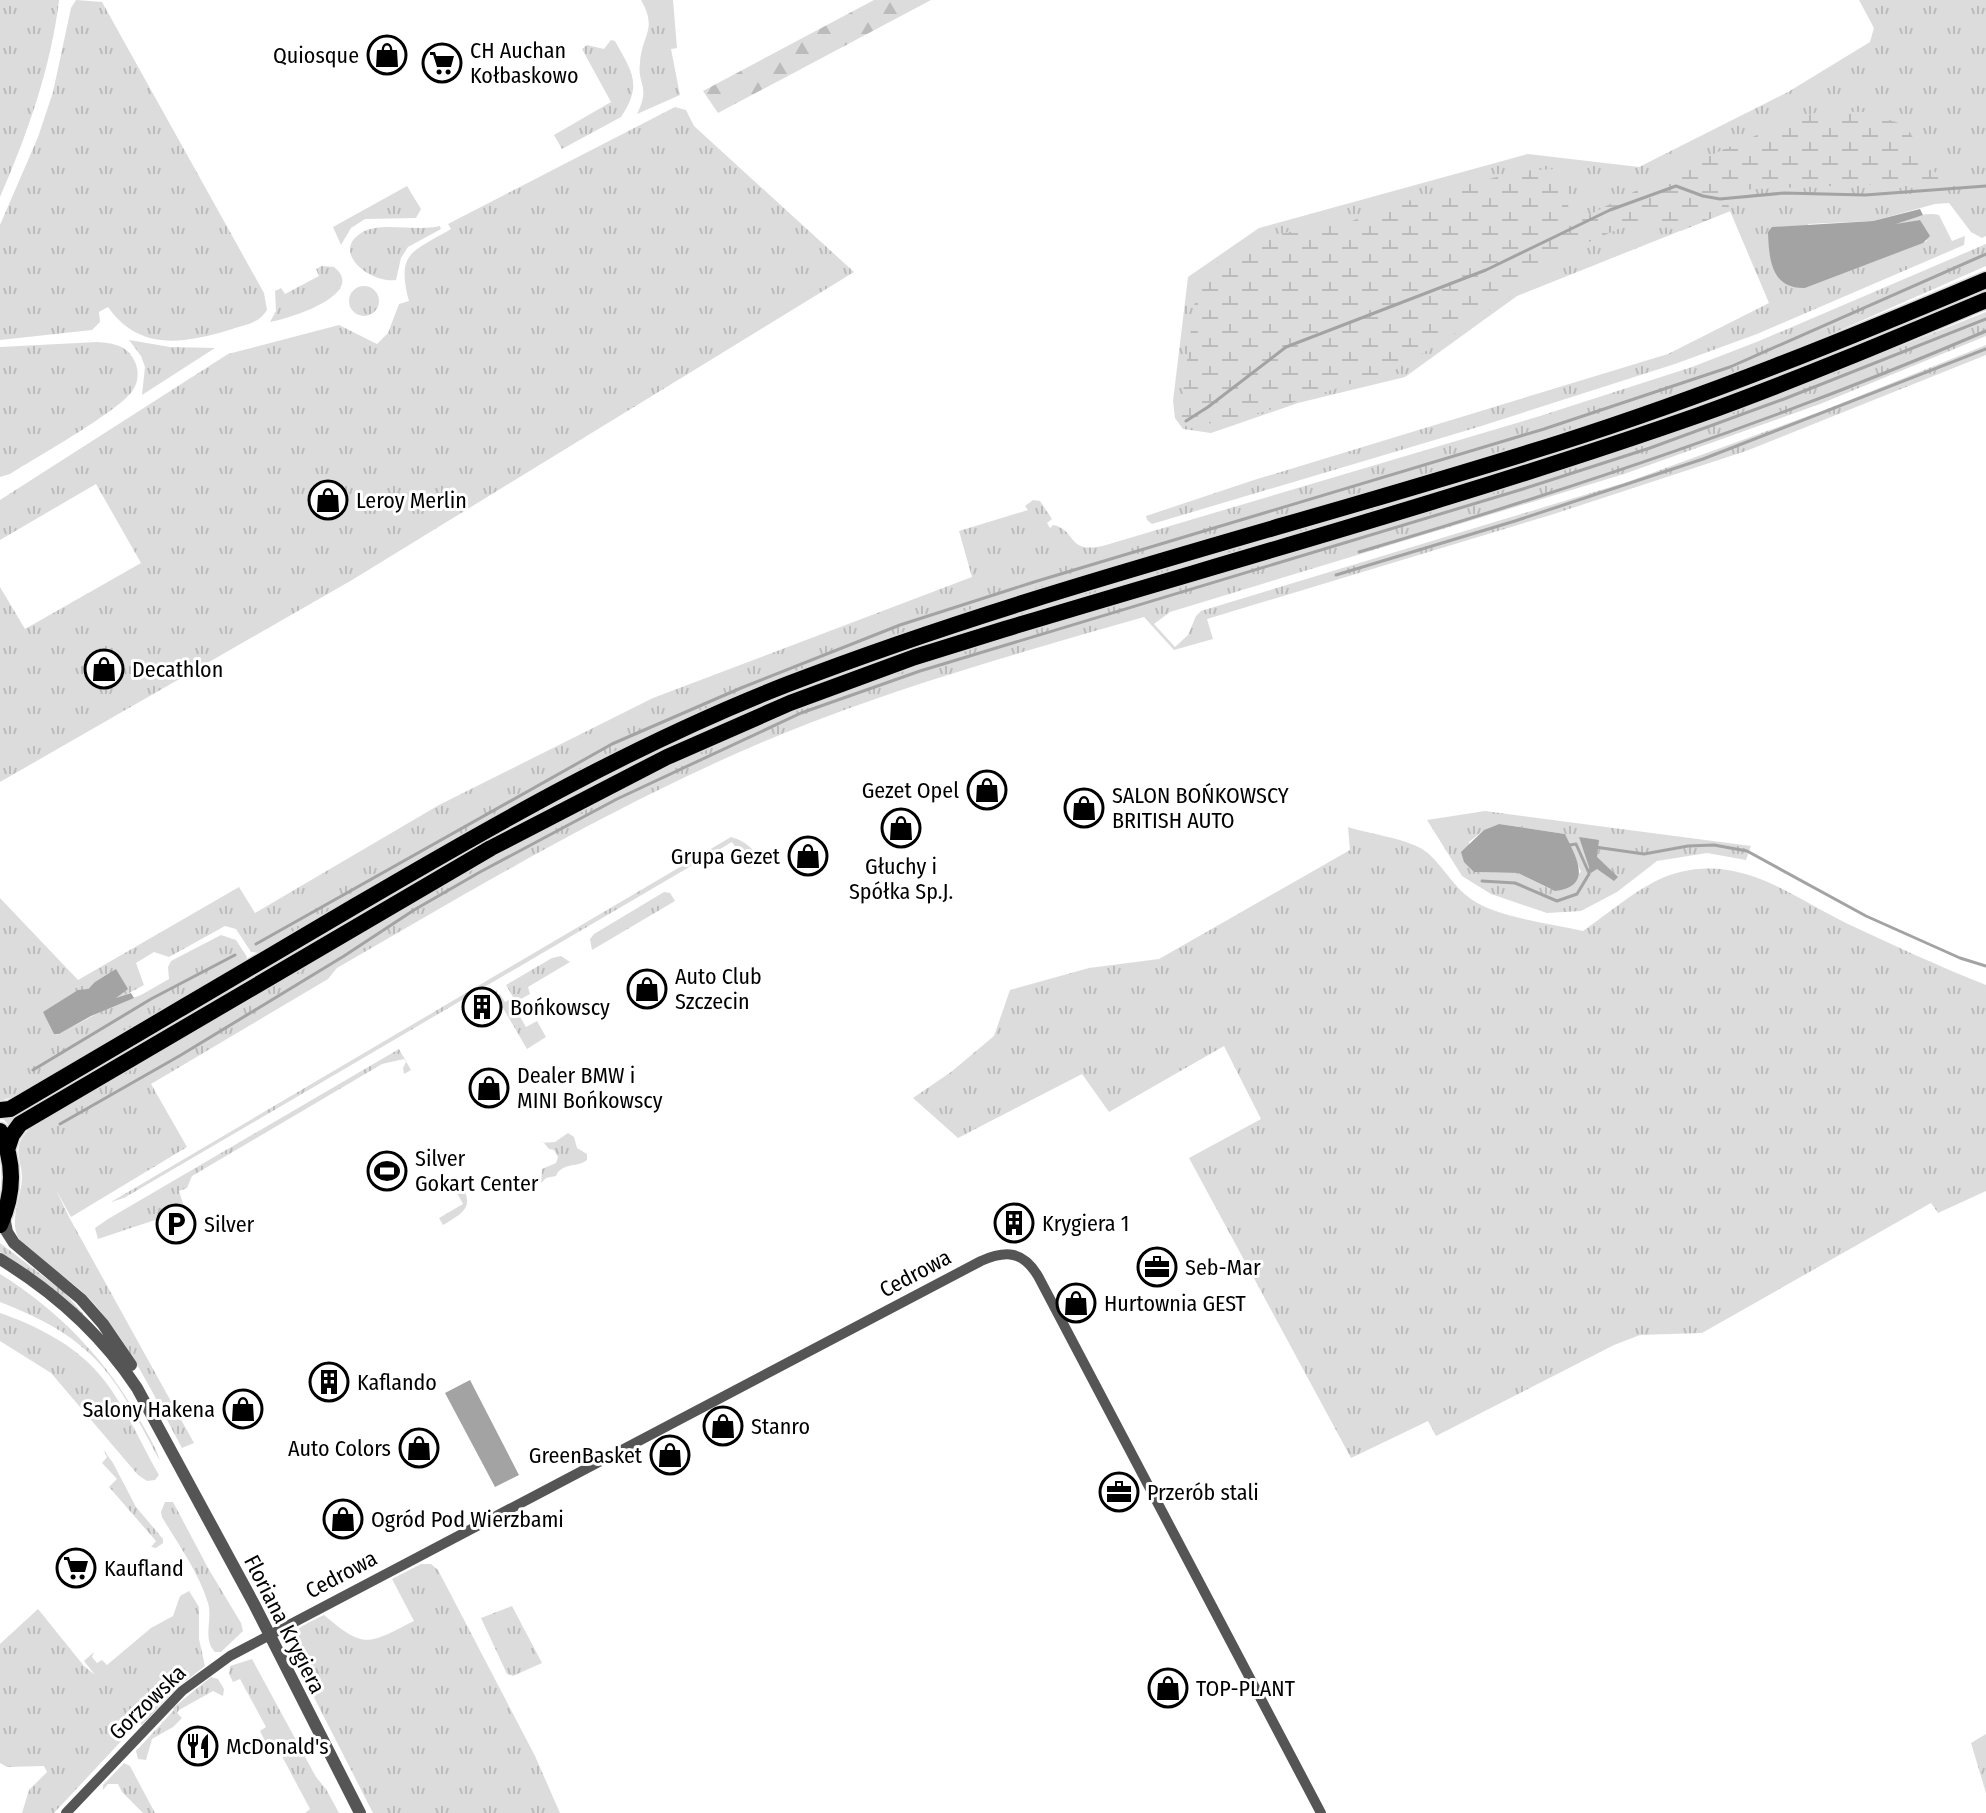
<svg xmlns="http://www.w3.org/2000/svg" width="1986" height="1813" viewBox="0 0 1986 1813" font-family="'Fira Sans Condensed',sans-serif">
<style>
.grass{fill:url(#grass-tufts);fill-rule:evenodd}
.forest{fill:url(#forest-firs)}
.wetland{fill:url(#wetland-marsh)}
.water{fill:#a3a3a3}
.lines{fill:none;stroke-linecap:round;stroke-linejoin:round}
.stream{stroke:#a3a3a3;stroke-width:3}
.primary-casing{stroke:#dbdbdb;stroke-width:19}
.minor{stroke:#555;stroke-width:10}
.tertiary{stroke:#555;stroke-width:12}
.primary{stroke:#000;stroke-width:16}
.labels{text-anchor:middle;stroke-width:6;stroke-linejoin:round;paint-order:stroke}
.poi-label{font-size:22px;fill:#000;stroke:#fff;text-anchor:start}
.street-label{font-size:22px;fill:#000;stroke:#fff}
</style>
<defs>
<pattern id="grass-tufts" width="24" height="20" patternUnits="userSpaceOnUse" patternTransform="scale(2)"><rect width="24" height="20" fill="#dcdcdc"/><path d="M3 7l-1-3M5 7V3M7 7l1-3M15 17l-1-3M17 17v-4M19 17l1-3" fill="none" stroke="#bbb"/></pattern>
<pattern id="forest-firs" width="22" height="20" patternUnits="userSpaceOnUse" patternTransform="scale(2)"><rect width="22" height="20" fill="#dcdcdc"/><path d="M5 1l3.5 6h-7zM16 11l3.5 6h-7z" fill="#bbb"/></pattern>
<pattern id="wetland-marsh" width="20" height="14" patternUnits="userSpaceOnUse" patternTransform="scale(2)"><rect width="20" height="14" fill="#dcdcdc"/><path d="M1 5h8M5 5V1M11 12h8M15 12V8" fill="none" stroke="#bbb"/></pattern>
</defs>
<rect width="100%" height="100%" fill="#fff"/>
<path class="grass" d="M0 0H59C51 68 27 135 0 197Z
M76 0 102 2 264 293 267 310C259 324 243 325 229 330 183 344 139 351 108 307L99 312 100 322 92 330 0 340V225L38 137 53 92 71 8Z
M641 0H673L677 48 671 49 680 95 637 114C651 86 637 85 640 63 642 34 658 30 641 0Z
M1859 0H1986V236L1982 238 1971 232 1949 203 1935 204 1873 221 1808 224 1805 288 1927 241 1920 220 1892 226C1906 220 1924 211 1939 215L1952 241 1965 236 1964 245 1757 334 1675 364 1475 428 1152 524 1147 520 1146 516 1254 480 1668 354 1769 303 1730 211 1517 296 1405 377 1298 403 1211 433 1183 429 1175 418 1173 401 1188 277 1259 228 1528 154 1639 167 1788 92 1870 42 1874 28Z
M611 40 615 41C632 72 643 84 621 117L562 149 554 135 611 102 582 49 587 45 604 49Z
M675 107 686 110 694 126 854 272 352 580 0 782V587L25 629 141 563 96 484 0 540V500L228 354 339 325 377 344 388 333 399 304 409 301C396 252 412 252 451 229L448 224Z
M407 186 421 209 416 218 365 219 351 228 341 245 333 227Z
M440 226 441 229 408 247 401 258 396 280C372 284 330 253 361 233 380 221 416 232 440 226Z
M1986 244V266L1781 356 1658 402 1434 473 951 618 777 680 577 772 526 799 260 953 251 952 236 929 225 926 169 957 154 952 136 963 144 985 120 998H114L93 985 84 991 57 1035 113 1005 141 995 169 979 168 967 171 961 221 935 236 940 247 957 244 963 18 1095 0 1101V898L78 980 239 887 255 913 439 805 653 698 972 577 959 531 1028 510 1025 506 1033 500 1040 501 1052 519 1047 523 1050 528 1053 525C1077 529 1066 556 1106 545L1540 416 1692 367 1759 341Z
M322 266 334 267C368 294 289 319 270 322L276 311 275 291 281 288 285 294 319 276 316 269Z
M349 301a15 15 0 1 1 30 0a15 15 0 1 1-30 0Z
M1986 287V293L1902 329 1666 420 735 719 10 1127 1 1116 584 784 732 714 862 663 1036 607 1490 471Z
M1986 312V336L1820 404 1624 474 1170 612 1154 624 1175 647 1188 635 1196 616 1201 611 1627 482 1822 411 1986 345V355L1746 451 1554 514 1207 619 1213 639 1174 650 1144 617C1022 652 900 686 782 734 626 798 482 884 337 968L328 979 151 1084 187 1147 71 1217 56 1190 69 1217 194 1443 182 1448C154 1396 129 1341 88 1297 72 1280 27 1254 18 1237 9 1219 22 1196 22 1177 22 1167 17 1156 19 1146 21 1137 26 1132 33 1126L496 854 647 774 751 727 830 695 960 650 1583 463 1784 392Z
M129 340 170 347 215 348 142 395 145 367 141 356Z
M97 342C112 343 127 345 134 360 139 369 139 381 133 390 121 410 35 458 10 474L0 477V347Z
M1485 811 1751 846 1746 860 1707 853 1657 861 1617 892 1581 911 1547 913 1491 894 1462 876 1427 820ZM1499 824 1565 834 1581 872 1550 889 1518 873 1474 872 1469 842 1484 830Z
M1348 827C1371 835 1411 838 1429 854 1444 868 1454 887 1471 899 1495 917 1553 924 1583 931 1609 913 1641 885 1670 875 1739 852 1789 895 1846 923 1893 945 1938 966 1986 985V1191L1938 1213 1931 1203 1702 1333 1640 1335 1614 1345 1436 1436 1428 1421 1351 1458 1189 1158 1261 1119 1224 1046 1109 1112 1082 1074 958 1138 913 1098 951 1072 994 1036 1010 990 1089 968 1159 959 1350 850Z
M731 837C744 840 756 850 760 862L749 868 732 842 124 1198 111 1202Z
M664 892 670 893 675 901 592 950 590 939 594 934Z
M561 956 570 962 528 987 530 994 510 1005 515 1015 518 1013 516 1009 518 1007 521 1013 519 1015 526 1027 537 1021 546 1037 527 1049 503 1008 495 1012 491 1005 498 1001 494 993 497 990V995L500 994 505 1002 513 997 506 985 552 958Z
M399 1049 411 1070 404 1074 403 1068 406 1062 404 1059 382 1064 192 1176 187 1188 179 1191 185 1210 98 1239 95 1228 108 1219Z
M568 1133 574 1137 577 1148 587 1154V1160C577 1168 562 1162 556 1176L546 1178 541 1183 542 1169 556 1163 558 1157 554 1150 549 1149 544 1143H539L555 1142Z
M458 1178C474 1205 469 1210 443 1225L439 1218 463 1204 451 1182Z
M0 1243 64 1292 95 1327 0 1252Z
M0 1274C60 1311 107 1361 141 1422 148 1435 156 1447 160 1461 114 1374 96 1339 0 1302Z
M0 1313C35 1325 75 1345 99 1374 124 1403 140 1442 159 1475L155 1480 147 1481 138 1475 51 1373 0 1341Z
M103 1449 113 1463 136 1507 163 1539V1543L156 1548 151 1547 156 1541 109 1487 117 1479 102 1463 107 1457Z
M165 1502H173L208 1568 241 1623 243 1631 221 1652H215C202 1639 213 1619 208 1603 199 1573 178 1544 162 1517L161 1512Z
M421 1564H431L438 1570 535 1756 560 1813H373L297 1664C284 1631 296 1629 324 1615 365 1650 368 1644 414 1621L392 1579Z
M189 1591 199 1607V1639L205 1666 178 1687 142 1725 139 1722 54 1813H22L29 1790 47 1772 44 1766 7 1767 0 1763V1644L38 1609 84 1666 95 1675 84 1661 94 1652 92 1657 97 1663 102 1660 107 1665 151 1628 173 1616 180 1596Z
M512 1606 542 1663 513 1676 507 1674 481 1618Z
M252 1659 316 1777 326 1789 339 1813H305L310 1809 276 1745 269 1749 260 1731 266 1727 240 1679 233 1682 229 1674 230 1666Z
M211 1677 218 1679 224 1689 223 1696 213 1691 179 1710 177 1713 182 1718 173 1727 152 1739 146 1760 138 1759 136 1751 174 1710 173 1708Z
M1986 1734V1793L1971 1743Z
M124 1763 130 1766 155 1813H143L122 1792 118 1784H108L103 1790V1785Z"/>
<path class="forest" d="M874 0H931L718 113 703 91Z"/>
<path class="wetland" d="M1820 111 1864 112 1905 125 1940 180C1869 186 1797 186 1725 191L1730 211 1681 231 1636 221 1578 247 1478 319 1397 369 1263 412 1193 427 1180 416 1194 305 1215 264 1257 237 1346 223 1411 200 1519 171 1555 169 1566 184 1569 213 1583 218C1660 177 1738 140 1820 111Z"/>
<path class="water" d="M1920 209 1923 215 1896 224 1920 220 1930 236 1923 243 1805 288C1771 289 1769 259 1768 232L1772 227 1873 221Z
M1499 824 1565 834C1576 857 1594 886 1555 891L1518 873 1474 872 1464 862 1461 852 1484 830Z
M1579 837 1599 840 1597 857 1618 877 1614 881 1597 869 1591 873Z
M116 969 128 989 116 998 131 993 134 998 91 1016 59 1034H54L43 1012 78 990 88 989 95 982Z
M470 1380 519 1475 495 1487 445 1393Z"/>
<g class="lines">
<path class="stream" d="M1186 421 1208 407 1286 347 1486 270 1610 210 1676 186 1703 196 1720 199 1784 193 1865 195 1986 186
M1359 552C1572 489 1781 419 1986 331
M1336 575 1515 521 1703 459 1986 349
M1570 845 1576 844 1589 873 1591 868
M1595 847 1644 854 1688 846 1714 845 1747 851 1866 916 1960 958 1986 966
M1482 881 1515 883 1557 901 1577 894 1589 874
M256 944 612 744 741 688 900 625 1034 582 1544 429 1730 367 1986 254
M33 1070 151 999 235 955
M60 1124 181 1055 344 956 414 910 480 872 617 799 801 713 920 671 1523 489 1650 448 1784 399 1986 319"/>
<defs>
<path id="primary" d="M0 1110 10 1109C125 1041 240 974 355 906 495 824 636 743 788 684 1040 587 1304 524 1562 442 1706 396 1847 339 1986 280
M0 1131C15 1162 14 1194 0 1225
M7 1150 12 1135 20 1124 491 848 667 757 790 703 915 657 1005 629C1237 559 1471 495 1699 415 1796 380 1891 340 1986 300"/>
</defs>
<use href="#primary" class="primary-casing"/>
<path class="minor" d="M66 1813 182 1691 230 1656 981 1261C1006 1250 1023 1251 1038 1276L1321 1813"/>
<path class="tertiary" d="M4 1217 7 1232 14 1243 81 1299 103 1324 131 1365
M0 1259C54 1292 102 1335 137 1388L254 1604 360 1813"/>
<use href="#primary" class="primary"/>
</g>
<defs>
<symbol id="shop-ring" viewBox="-11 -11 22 22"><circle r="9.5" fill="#fff" stroke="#000" stroke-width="1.5"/><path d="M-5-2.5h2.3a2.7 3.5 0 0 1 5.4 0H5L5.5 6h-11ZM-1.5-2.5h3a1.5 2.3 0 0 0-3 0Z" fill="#000"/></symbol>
<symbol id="supermarket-ring" viewBox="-11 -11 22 22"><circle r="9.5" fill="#fff" stroke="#000" stroke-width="1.5"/><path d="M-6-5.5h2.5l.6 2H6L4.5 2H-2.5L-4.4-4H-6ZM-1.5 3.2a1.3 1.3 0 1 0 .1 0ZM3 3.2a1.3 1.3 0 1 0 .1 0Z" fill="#000"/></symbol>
<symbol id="building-ring" viewBox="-11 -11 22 22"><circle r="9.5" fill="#fff" stroke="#000" stroke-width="1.5"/><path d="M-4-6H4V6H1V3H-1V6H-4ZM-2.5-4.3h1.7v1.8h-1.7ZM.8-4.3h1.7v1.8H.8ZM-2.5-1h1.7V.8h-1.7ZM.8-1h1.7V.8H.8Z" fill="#000"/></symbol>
<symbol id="stadium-ring" viewBox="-11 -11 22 22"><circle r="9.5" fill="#fff" stroke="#000" stroke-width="1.5"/><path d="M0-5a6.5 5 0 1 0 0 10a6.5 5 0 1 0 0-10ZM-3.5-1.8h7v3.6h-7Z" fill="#000"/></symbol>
<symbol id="parking-ring" viewBox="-11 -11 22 22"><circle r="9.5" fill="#fff" stroke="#000" stroke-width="1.5"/><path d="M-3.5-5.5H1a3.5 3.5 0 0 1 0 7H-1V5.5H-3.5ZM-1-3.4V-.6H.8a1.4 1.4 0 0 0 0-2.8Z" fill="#000"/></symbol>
<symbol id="office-ring" viewBox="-11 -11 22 22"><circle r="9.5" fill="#fff" stroke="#000" stroke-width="1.5"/><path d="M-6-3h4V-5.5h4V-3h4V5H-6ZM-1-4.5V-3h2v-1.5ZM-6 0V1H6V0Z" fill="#000"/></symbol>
<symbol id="restaurant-ring" viewBox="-11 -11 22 22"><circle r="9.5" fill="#fff" stroke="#000" stroke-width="1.5"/><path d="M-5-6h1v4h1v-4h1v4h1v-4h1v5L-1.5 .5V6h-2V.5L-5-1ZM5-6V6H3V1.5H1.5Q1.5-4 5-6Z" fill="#000"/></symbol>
</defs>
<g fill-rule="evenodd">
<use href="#shop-ring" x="365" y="33" width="44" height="44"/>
<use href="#supermarket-ring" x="420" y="41" width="44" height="44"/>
<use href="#shop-ring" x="306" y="478" width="44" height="44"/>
<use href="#shop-ring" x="82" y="647" width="44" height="44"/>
<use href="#shop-ring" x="965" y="768" width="44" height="44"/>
<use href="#shop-ring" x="1062" y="786" width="44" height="44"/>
<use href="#shop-ring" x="879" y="806" width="44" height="44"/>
<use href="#shop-ring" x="786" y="834" width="44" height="44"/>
<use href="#shop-ring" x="625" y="967" width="44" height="44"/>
<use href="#building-ring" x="460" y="985" width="44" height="44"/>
<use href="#shop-ring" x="467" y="1066" width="44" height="44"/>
<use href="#stadium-ring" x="365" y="1149" width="44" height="44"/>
<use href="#building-ring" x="992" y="1201" width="44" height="44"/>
<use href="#parking-ring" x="154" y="1202" width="44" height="44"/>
<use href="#office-ring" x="1135" y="1245" width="44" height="44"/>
<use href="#shop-ring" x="1054" y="1281" width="44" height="44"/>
<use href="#building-ring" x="307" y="1360" width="44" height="44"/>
<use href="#shop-ring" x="221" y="1387" width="44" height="44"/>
<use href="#shop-ring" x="701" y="1404" width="44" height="44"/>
<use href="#shop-ring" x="397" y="1426" width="44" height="44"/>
<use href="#shop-ring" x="648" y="1433" width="44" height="44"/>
<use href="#office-ring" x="1097" y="1470" width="44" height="44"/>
<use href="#shop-ring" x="321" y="1497" width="44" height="44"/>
<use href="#supermarket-ring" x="54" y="1546" width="44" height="44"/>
<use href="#shop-ring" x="1146" y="1666" width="44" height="44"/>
<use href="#restaurant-ring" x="176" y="1724" width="44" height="44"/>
</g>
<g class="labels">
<g class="poi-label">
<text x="470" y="58">CH Auchan<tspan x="470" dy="25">Kołbaskowo</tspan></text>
<text x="359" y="63" text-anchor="end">Quiosque</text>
<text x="356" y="508">Leroy Merlin</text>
<text x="132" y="677">Decathlon</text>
<text x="959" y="798" text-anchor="end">Gezet Opel</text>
<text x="1112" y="803">SALON BOŃKOWSCY<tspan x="1112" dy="25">BRITISH AUTO</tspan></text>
<text x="780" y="864" text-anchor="end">Grupa Gezet</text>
<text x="901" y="874" text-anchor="middle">Głuchy i<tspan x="901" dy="25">Spółka Sp.J.</tspan></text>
<text x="675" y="984">Auto Club<tspan x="675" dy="25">Szczecin</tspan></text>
<text x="510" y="1015">Bońkowscy</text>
<text x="517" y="1083">Dealer BMW i<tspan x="517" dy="25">MINI Bońkowscy</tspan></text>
<text x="415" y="1166">Silver<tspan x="415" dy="25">Gokart Center</tspan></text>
<text x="1042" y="1231">Krygiera 1</text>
<text x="204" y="1232">Silver</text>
<text x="1185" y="1275">Seb-Mar</text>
<text x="1104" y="1311">Hurtownia GEST</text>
<text x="357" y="1390">Kaflando</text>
<text x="215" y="1417" text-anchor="end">Salony Hakena</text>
<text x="751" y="1434">Stanro</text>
<text x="391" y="1456" text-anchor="end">Auto Colors</text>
<text x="642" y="1463" text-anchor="end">GreenBasket</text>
<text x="1147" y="1500">Przerób stali</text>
<text x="371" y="1527">Ogród Pod Wierzbami</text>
<text x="104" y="1576">Kaufland</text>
<text x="1196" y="1696">TOP-PLANT</text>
<text x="226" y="1754">McDonald's</text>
</g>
<g class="street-label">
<text transform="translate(915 1273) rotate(-28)" y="8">Cedrowa</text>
<text transform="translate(341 1574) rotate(-28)" y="8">Cedrowa</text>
<text transform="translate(285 1624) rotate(63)" y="8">Floriana Krygiera</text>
<text transform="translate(147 1702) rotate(-44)" y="8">Gorzowska</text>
</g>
</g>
</svg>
